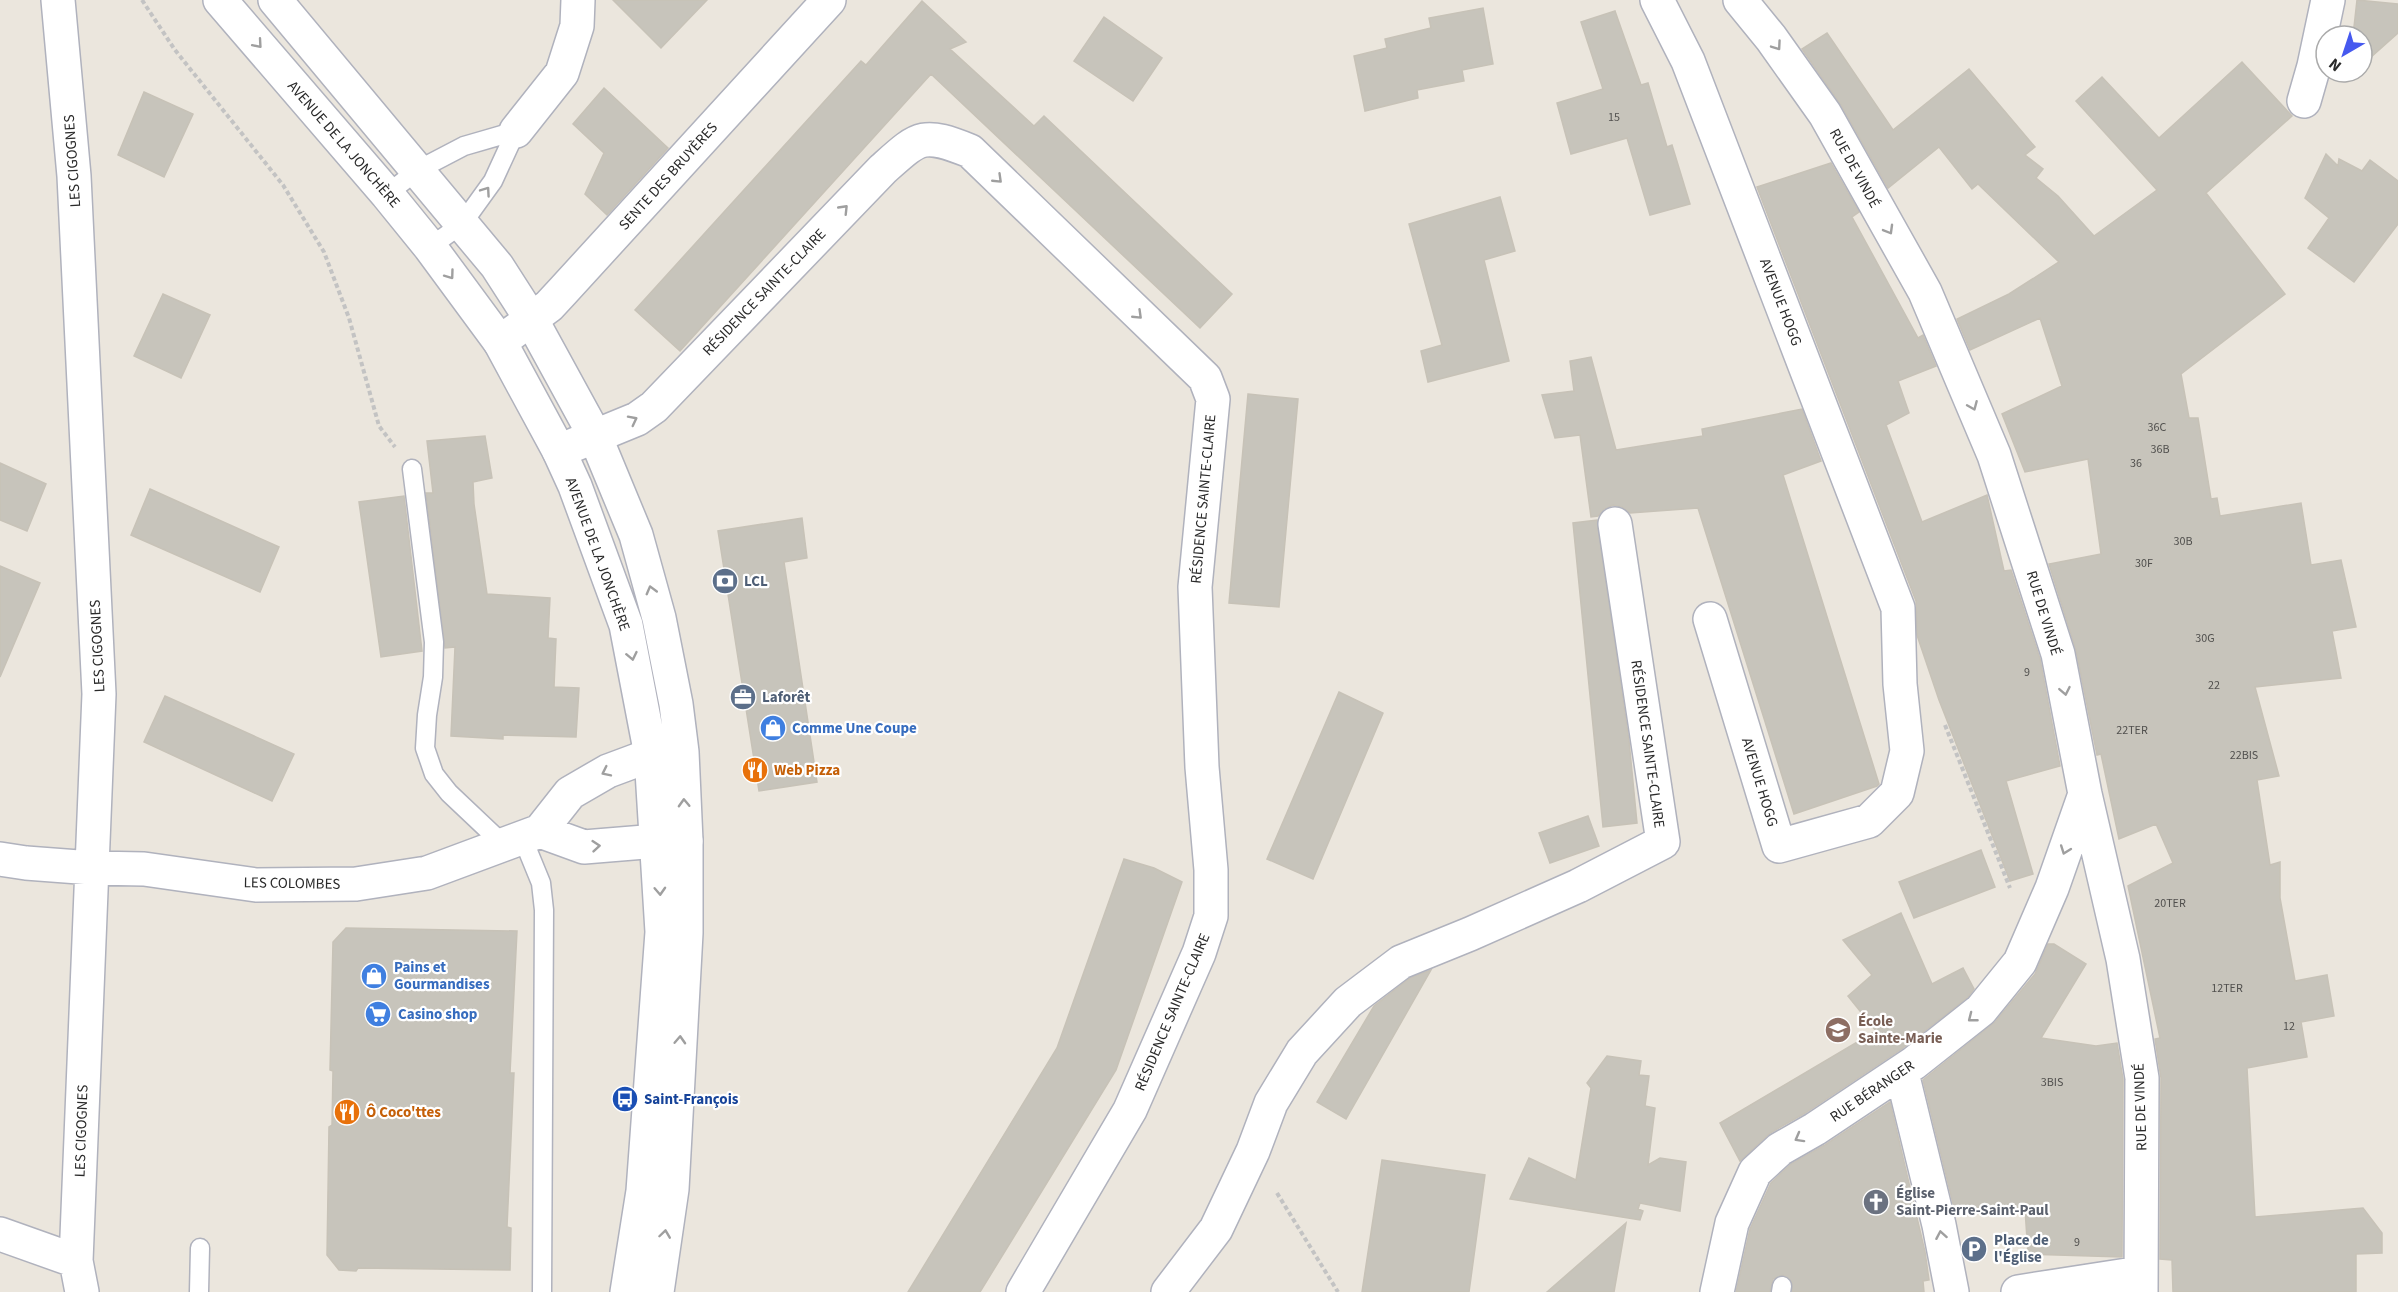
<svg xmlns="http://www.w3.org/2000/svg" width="2398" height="1292" viewBox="0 0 2398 1292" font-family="'Source Sans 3',sans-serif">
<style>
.building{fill:#c7c4bb;stroke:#c7c2b7;stroke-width:1.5}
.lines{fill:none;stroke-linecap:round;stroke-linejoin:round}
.lane-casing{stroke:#b0b2bd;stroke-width:21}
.street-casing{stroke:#b0b2bd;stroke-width:36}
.secondary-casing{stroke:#b0b2bd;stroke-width:36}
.path{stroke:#c3c3c3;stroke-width:4;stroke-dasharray:4.5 3;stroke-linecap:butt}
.lane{stroke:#fff;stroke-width:18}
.street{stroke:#fff;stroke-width:33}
.secondary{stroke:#fff;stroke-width:33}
.oneway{stroke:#9f9f9f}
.labels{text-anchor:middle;stroke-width:4.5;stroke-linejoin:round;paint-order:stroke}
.number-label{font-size:12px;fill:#51504e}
.street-label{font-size:15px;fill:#2a2a2a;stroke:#fff}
.service-label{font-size:15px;font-weight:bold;fill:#4e5e75;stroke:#fff;text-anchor:start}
.shop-label{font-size:15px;font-weight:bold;fill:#366cbe;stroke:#fff;text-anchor:start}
.food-label{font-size:15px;font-weight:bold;fill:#c56008;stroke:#fff;text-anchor:start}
.education-label{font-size:15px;font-weight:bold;fill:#785e54;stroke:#fff;text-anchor:start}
.transit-label{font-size:15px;font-weight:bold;fill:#164399;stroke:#fff;text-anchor:start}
.worship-label{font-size:15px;font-weight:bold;fill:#5b616d;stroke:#fff;text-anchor:start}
</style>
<rect width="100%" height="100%" fill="#ebe6dd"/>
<path class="building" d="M613 0H707L661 48Z
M2357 0 2398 4V33L2362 65V36H2353Z
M922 1 966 42 950 49 1034 126 1044 116 1232 294 1200 328 931 74 680 351 635 310 861 61 866 65Z
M1483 8 1493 64 1462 70 1464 81 1417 90 1418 98 1365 111 1354 56 1387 48 1385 39 1431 28 1429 18Z
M1615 11 1641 85 1648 83 1667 147 1672 145 1690 204 1650 215 1627 138 1571 154 1557 103 1603 89 1581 22Z
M1104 17 1162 58 1133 101 1074 61Z
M1827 33 1893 130 1969 69 2035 147 2025 155 2043 169 2036 178 2058 196 2094 236 2157 190 2076 101 2102 77 2159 138 2242 62 2292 116 2206 193 2285 294 2181 374 2189 418H2198L2211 499 2217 498 2220 516 2301 503 2311 565 2341 560 2356 627 2332 631 2341 678 2255 687 2279 776 2257 780 2270 865 2280 862V898L2295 981 2327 975 2334 1016 2301 1022 2307 1057 2247 1068 2255 1217 2363 1208 2382 1233V1253L2356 1254V1292H2173L2172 1260 2160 1259 2161 1078 2155 1039 2160 1038 2128 886 2173 863 2156 824 2119 839 2101 754 2097 755 2076 650 2049 564 2101 554 2088 459 2025 472 2002 414 2062 386 2040 318 1970 350 1957 319 2009 294 2059 262 1978 184 1972 189 1939 147 1888 188 1841 105 1802 49Z
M604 88 668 148 607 215 585 194 604 153 573 124Z
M144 92 193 114 164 177 118 155Z
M2326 154 2338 166 2339 159 2362 171 2370 160 2398 181V224L2354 282 2308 248 2329 218 2305 198Z
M1831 163 1859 212 1852 217 1918 338 1923 335 1936 366 1898 381 1909 413 1886 425 1922 522 1987 495 2004 571 2011 570 2040 659 2060 766 2006 781 2033 874 2010 881 1939 700 1917 635 1916 601 1757 187Z
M1500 197 1515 251 1484 260 1509 361 1428 382 1421 351 1442 345 1409 224Z
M163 294 210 315 181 378 134 356Z
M1591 357 1616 450 1703 436 1702 429 1802 409 1821 461 1783 475 1879 784 1877 786 1794 814 1698 508 1630 513 1622 507 1613 505 1604 509 1598 516 1591 517 1580 435 1555 438 1542 395 1574 391 1570 361Z
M1248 394 1298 399 1279 607 1229 603Z
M485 436 492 478 473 482 474 504 487 594 550 598 548 638 556 639 554 687 579 688 576 737 503 735V739L451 736 455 647 445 648 426 493H433L427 441Z
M0 463 46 484 27 531 0 520Z
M150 489 279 547 260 592 131 535Z
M404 496 422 651 381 657 359 502Z
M802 518 807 558 784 562 817 782 759 791 718 531Z
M1597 520 1629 741 1637 823 1603 827 1573 523Z
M0 566 40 583 0 677Z
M1339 692 1383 713 1313 879 1267 859Z
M165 696 294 754 272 801 144 742Z
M1588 816 1599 846 1550 863 1539 833Z
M1981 850 1995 887 1914 918 1899 882Z
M1124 859 1154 868 1182 882 1116 1070 980 1292H908L1057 1048Z
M1901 913 1932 984 1963 968 1974 989 1968 997 1903 1048 1805 1113 1770 1133 1740 1161 1720 1123 1876 1031 1848 996 1872 975 1843 940Z
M346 928 517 931 510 1073H514L507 1227 511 1228 510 1270 358 1268 356 1271 339 1270 327 1255 329 1127 332 1125 333 1071 330 1070 333 942Z
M2048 944H2054L2086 964 2041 1038 2096 1046 2117 1043 2123 1079 2122 1257 2028 1254 2025 1209 1956 1216 1923 1080 1995 1022 2035 974Z
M1431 970 1346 1119 1317 1102 1374 1006 1410 978Z
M1607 1056 1641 1061 1639 1075 1649 1076 1645 1106 1655 1108 1648 1165 1660 1158 1686 1162 1680 1211 1640 1203 1638 1209 1643 1211 1640 1220 1510 1199 1529 1158 1576 1180 1591 1088 1587 1083Z
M1890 1102 1925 1252 1929 1280 1923 1281 1924 1292H1792V1282L1783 1275 1773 1279 1770 1292H1736L1750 1229 1771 1183 1791 1164 1825 1145Z
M1382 1160 1485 1175 1469 1292H1362Z
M1626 1223 1614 1292H1547Z"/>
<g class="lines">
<defs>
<path id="lane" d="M387 194 418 170 464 146 516 131 493 181 462 224 430 247
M412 469 434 642 433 677 427 715 425 748 434 774 449 793 504 845
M523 839 541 883 544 910 542 1292
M199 1292 200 1248
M1781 1292 1782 1286"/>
<path id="street" d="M58 0 74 176 99 694 76 1261 82 1292
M1657 0 1688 61 1898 608 1900 684 1907 751 1897 793 1869 821 1779 846 1710 619
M1740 0 1771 38 1825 114 1925 292 1994 455 2058 654 2085 794 2123 959 2142 1078 2141 1292
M2304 101 2314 66 2328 0
M516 131 562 73 577 26 578 0
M500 342 549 306 562 292 829 0
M559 451 637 419 654 407 883 169C920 136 922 132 970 151L1205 378 1213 399 1195 587 1202 767 1211 870V916L1199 953 1130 1110 1023 1292
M540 831 584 847 657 841H686
M0 859 26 863 92 868 144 869 256 885 356 884 427 873 540 831 570 793 608 771 651 755 677 752
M1902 1073 1939 1225 1952 1292
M0 1234 76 1261
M1168 1292 1216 1229 1253 1151 1271 1103 1302 1052 1348 1002 1401 962 1470 934 1578 886 1663 842 1615 524
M1717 1292 1732 1223 1755 1172 1780 1149 1815 1129 1914 1063 1981 1010 2020 962 2052 888 2085 794
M2018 1292 2140 1273"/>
<path id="secondary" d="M220 0 387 194 430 247 500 342 559 451 575 486 626 625 651 755 662 932 643 1191 627 1292
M275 0 497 266 531 319 595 436 636 535 659 618 676 704 682 752 686 841V933L672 1189 657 1292"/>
</defs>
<use href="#lane" class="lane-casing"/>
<use href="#street" class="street-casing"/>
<use href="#secondary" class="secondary-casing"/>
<path class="path" d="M142 0 175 50 283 185 324 252 349 318 379 426 395 447
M1945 725 2010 888
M1277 1193 1338 1292"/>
<use href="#lane" class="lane"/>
<use href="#street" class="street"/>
<use href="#secondary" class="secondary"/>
</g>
<defs><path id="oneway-chevron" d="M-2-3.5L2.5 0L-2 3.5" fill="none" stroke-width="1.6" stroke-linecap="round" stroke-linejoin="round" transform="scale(1.5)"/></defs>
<g class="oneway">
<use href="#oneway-chevron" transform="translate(258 44) rotate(49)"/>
<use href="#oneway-chevron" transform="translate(1777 46) rotate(55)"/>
<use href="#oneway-chevron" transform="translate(998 179) rotate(44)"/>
<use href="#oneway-chevron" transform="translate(486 191) rotate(-55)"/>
<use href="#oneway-chevron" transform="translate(844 209) rotate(-46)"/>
<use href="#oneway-chevron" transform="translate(1889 230) rotate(60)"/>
<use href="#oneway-chevron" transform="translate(450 275) rotate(54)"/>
<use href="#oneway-chevron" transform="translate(1138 315) rotate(44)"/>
<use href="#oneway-chevron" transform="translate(1973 406) rotate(67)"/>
<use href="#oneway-chevron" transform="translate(633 420) rotate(-27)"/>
<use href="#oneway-chevron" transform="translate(651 590) rotate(-105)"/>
<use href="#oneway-chevron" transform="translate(632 656) rotate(78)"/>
<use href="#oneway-chevron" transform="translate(2065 691) rotate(79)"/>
<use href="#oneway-chevron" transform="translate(606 772) rotate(154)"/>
<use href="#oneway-chevron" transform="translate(684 803) rotate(-92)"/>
<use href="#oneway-chevron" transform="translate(596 846) rotate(-5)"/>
<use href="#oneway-chevron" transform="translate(2065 850) rotate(110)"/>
<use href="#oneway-chevron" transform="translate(660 891) rotate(87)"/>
<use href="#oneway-chevron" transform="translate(1972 1018) rotate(142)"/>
<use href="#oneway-chevron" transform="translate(680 1040) rotate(-87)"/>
<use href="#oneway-chevron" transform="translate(1799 1138) rotate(151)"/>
<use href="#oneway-chevron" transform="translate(665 1234) rotate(-82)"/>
<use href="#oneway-chevron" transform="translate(1941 1235) rotate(-100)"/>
</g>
<defs>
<symbol id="bank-disc" viewBox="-11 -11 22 22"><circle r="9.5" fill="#5c6f8a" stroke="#fff"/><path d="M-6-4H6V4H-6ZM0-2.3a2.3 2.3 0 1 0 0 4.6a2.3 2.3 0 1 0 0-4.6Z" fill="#fff"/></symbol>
<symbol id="office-disc" viewBox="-11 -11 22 22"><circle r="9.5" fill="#5c6f8a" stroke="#fff"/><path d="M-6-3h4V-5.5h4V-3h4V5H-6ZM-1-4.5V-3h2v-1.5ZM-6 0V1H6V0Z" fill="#fff"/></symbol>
<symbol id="shop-disc" viewBox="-11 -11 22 22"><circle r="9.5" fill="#3f7fe0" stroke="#fff"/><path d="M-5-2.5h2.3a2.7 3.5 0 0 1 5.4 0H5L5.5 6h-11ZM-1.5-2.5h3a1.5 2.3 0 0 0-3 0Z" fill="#fff"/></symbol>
<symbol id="restaurant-disc" viewBox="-11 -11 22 22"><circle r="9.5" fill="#e8710a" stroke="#fff"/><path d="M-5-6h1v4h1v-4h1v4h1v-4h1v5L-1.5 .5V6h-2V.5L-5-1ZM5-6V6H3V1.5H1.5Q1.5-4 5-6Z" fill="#fff"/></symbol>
<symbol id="supermarket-disc" viewBox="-11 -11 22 22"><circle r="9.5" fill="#3f7fe0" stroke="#fff"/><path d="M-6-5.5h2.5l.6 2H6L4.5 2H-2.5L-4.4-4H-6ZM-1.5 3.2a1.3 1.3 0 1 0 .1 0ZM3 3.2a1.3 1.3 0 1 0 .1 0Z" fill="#fff"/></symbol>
<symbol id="school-disc" viewBox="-11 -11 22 22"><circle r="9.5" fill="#8d6e63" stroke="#fff"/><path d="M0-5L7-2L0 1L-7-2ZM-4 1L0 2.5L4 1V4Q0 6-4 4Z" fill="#fff"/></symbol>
<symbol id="bus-disc" viewBox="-11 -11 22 22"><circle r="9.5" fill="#1a4fb4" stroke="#fff"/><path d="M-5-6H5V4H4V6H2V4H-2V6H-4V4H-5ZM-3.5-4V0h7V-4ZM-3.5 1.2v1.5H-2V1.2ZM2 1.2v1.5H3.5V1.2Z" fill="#fff"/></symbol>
<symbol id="church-disc" viewBox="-11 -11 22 22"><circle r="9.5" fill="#6b7280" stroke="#fff"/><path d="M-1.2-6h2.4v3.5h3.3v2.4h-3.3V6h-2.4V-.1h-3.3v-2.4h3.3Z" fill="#fff"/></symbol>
<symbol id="parking-disc" viewBox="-11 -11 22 22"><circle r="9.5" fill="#5c6f8a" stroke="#fff"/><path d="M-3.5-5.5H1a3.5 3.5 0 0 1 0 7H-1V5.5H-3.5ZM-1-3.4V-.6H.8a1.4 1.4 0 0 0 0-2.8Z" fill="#fff"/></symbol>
</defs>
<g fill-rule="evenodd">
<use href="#bank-disc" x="710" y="566" width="30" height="30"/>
<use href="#office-disc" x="728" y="682" width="30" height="30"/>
<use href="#shop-disc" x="758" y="713" width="30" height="30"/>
<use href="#restaurant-disc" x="740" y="755" width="30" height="30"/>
<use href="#shop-disc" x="359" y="961" width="30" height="30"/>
<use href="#supermarket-disc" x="363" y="999" width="30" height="30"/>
<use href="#school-disc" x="1823" y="1015" width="30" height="30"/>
<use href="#bus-disc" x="610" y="1084" width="30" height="30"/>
<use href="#restaurant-disc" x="332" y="1097" width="30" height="30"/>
<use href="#church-disc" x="1861" y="1187" width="30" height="30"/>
<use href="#parking-disc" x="1959" y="1234" width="30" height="30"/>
</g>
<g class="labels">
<g class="number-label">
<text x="1614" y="121">15</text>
<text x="2157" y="431">36C</text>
<text x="2160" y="453">36B</text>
<text x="2136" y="467">36</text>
<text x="2183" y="545">30B</text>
<text x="2144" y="567">30F</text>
<text x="2205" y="642">30G</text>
<text x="2027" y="676">9</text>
<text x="2214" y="689">22</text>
<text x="2132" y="734">22TER</text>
<text x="2244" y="759">22BIS</text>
<text x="2170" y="907">20TER</text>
<text x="2227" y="992">12TER</text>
<text x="2289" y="1030">12</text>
<text x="2052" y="1086">3BIS</text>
<text x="2077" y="1246">9</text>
</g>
<g class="street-label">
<text transform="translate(344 144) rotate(49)" y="5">AVENUE DE LA JONCHÈRE</text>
<text transform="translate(72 161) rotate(-94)" y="5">LES CIGOGNES</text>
<text transform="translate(1855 168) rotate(61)" y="5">RUE DE VINDÉ</text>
<text transform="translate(668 176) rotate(-48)" y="5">SENTE DES BRUYÈRES</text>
<text transform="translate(764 292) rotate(-46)" y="5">RÉSIDENCE SAINTE-CLAIRE</text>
<text transform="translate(1781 302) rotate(69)" y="5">AVENUE HOGG</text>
<text transform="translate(1203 499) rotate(-85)" y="5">RÉSIDENCE SAINTE-CLAIRE</text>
<text transform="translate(598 554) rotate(70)" y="5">AVENUE DE LA JONCHÈRE</text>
<text transform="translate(2044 613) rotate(73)" y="5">RUE DE VINDÉ</text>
<text transform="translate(97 646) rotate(-93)" y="5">LES CIGOGNES</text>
<text transform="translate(1648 744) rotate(82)" y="5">RÉSIDENCE SAINTE-CLAIRE</text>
<text transform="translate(1760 782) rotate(73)" y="5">AVENUE HOGG</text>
<text transform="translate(292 883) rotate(1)" y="5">LES COLOMBES</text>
<text transform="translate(1172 1012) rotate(-67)" y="5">RÉSIDENCE SAINTE-CLAIRE</text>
<text transform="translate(1872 1091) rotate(-34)" y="5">RUE BÉRANGER</text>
<text transform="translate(2140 1107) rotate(-92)" y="5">RUE DE VINDÉ</text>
<text transform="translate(81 1131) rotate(-88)" y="5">LES CIGOGNES</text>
</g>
<g class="service-label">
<text x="744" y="586">LCL</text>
<text x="762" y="702">Laforêt</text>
<text x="1994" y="1245">Place de<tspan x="1994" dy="17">l'Église</tspan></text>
</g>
<g class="shop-label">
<text x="792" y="733">Comme Une Coupe</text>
<text x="394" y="972">Pains et<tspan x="394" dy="17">Gourmandises</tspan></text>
<text x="398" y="1019">Casino shop</text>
</g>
<g class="food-label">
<text x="774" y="775">Web Pizza</text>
<text x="366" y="1117">Ô Coco'ttes</text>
</g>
<g class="education-label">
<text x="1858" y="1026">École<tspan x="1858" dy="17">Sainte-Marie</tspan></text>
</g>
<g class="transit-label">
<text x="644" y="1104">Saint-François</text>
</g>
<g class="worship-label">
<text x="1896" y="1198">Église<tspan x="1896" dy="17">Saint-Pierre-Saint-Paul</tspan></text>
</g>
</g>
<g transform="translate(2344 54) rotate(219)"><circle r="28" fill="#ffffff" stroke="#aaaaaa" stroke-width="1.5"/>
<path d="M0-4.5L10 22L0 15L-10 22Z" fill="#4659ef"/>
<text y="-9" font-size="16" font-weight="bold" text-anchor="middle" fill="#2a2a2a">N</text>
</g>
</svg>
